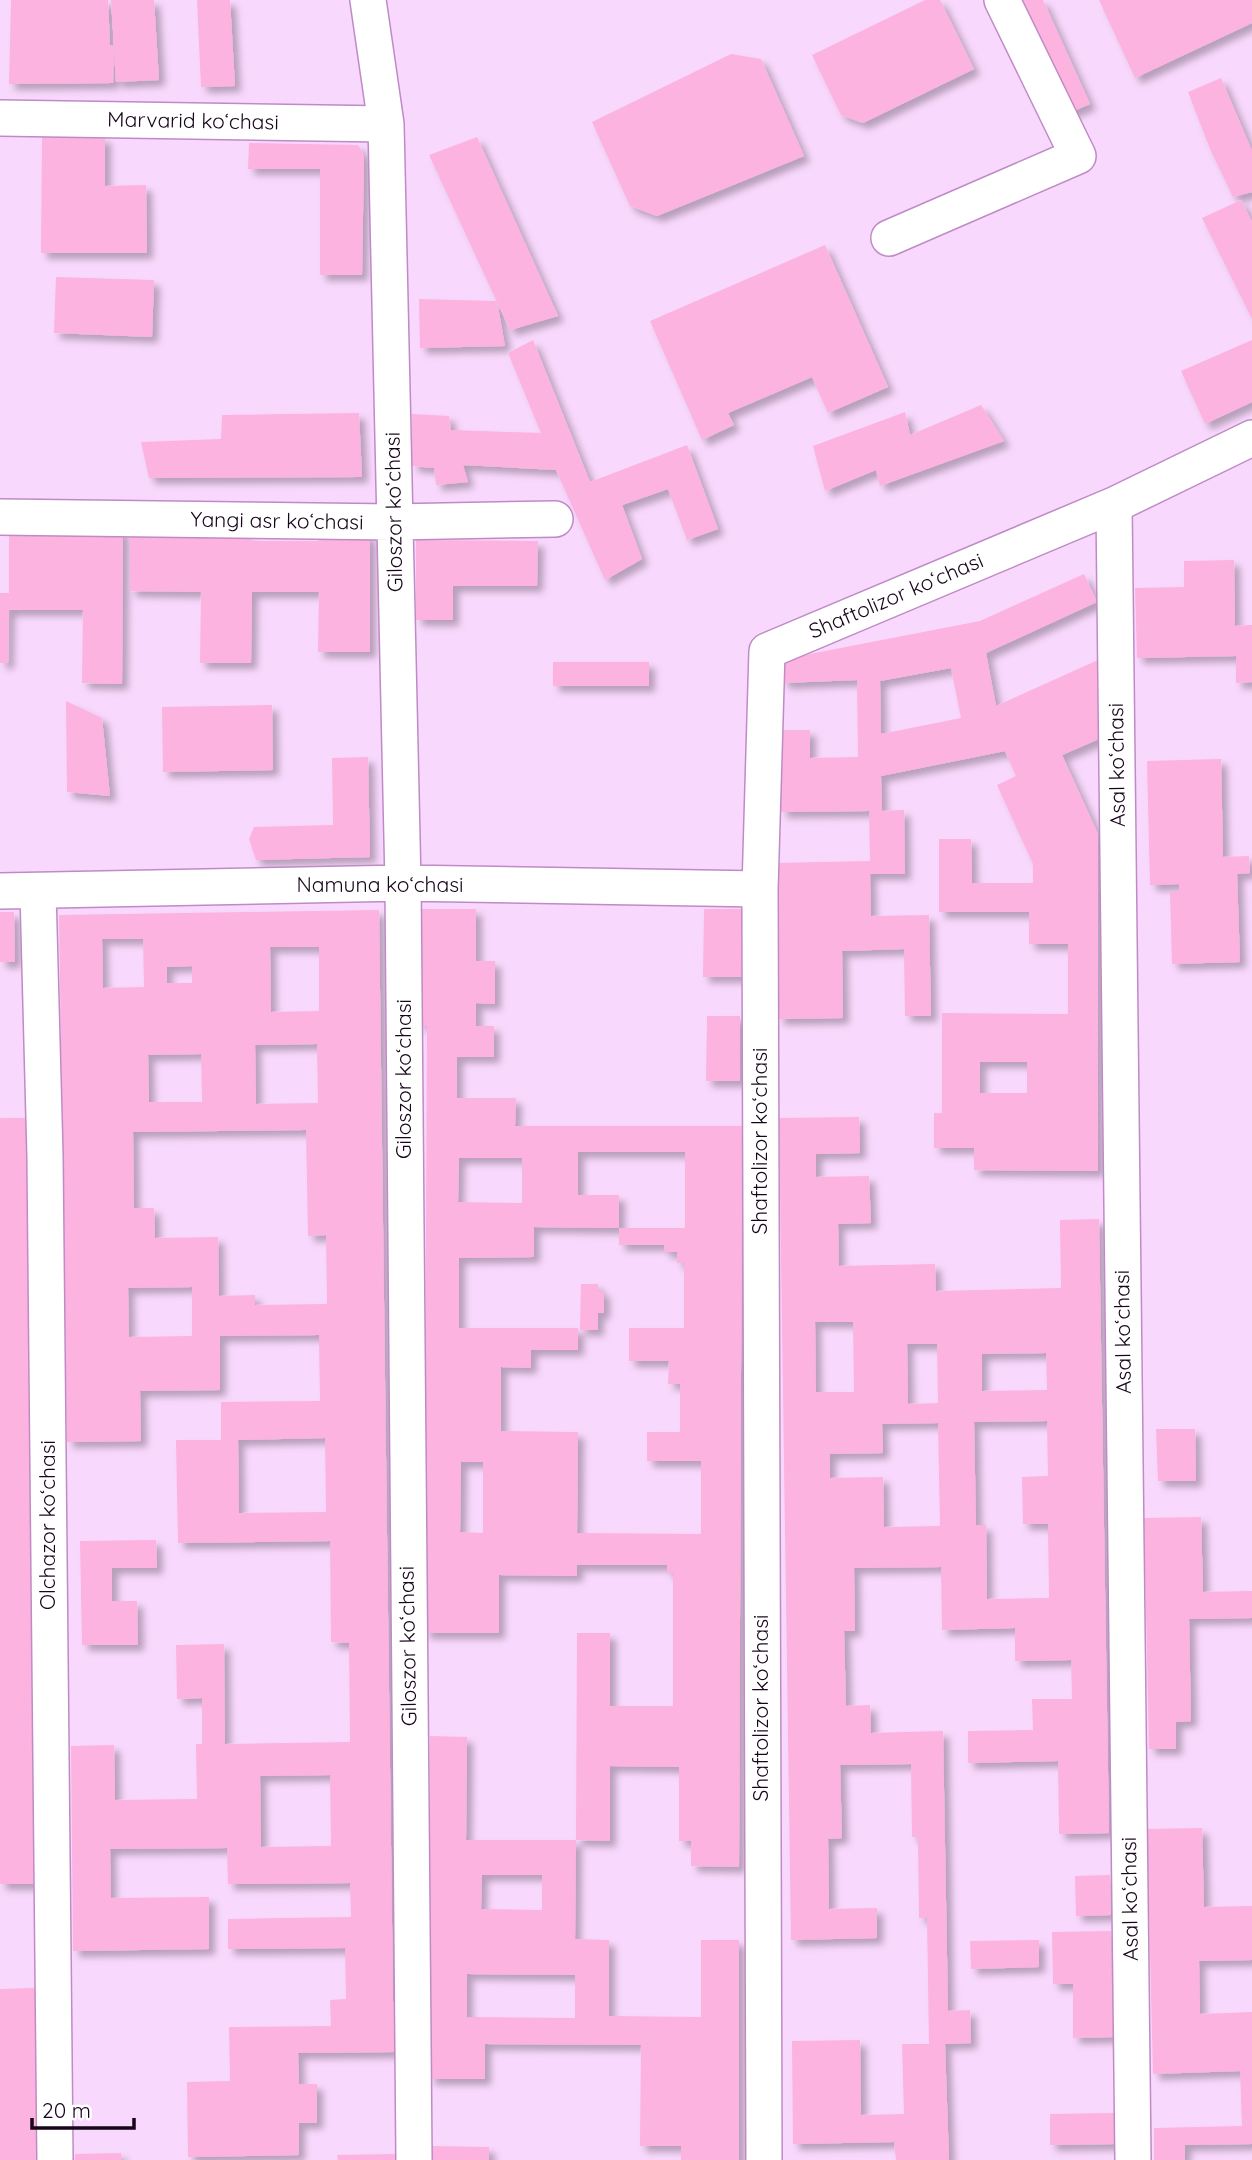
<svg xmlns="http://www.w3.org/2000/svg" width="1252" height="2160" viewBox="0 0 1252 2160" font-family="Quicksand,sans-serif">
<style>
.building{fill:#fcb3df;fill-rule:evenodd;filter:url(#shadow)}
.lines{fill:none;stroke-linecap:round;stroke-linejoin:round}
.street-casing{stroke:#bf8bc6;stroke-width:38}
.street{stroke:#fff;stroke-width:35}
.labels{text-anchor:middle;stroke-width:5;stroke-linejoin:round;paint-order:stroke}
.street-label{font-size:21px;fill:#17051a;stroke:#fff}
</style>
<defs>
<filter id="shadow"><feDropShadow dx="6" dy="6" stdDeviation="3.5" flood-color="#0004"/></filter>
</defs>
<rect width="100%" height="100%" fill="#f9d8fd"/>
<path class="building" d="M11 0H108L110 45 114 46 111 0H154L159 80 116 82 114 52 113 83 9 84Z
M197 0H230L235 86 201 87Z
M925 0H940L974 69 863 123 841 115 812 55Z
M1008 0H1043L1090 104 1060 117Z
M1099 0H1252V23L1135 78Z
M731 54 761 59 804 156 657 216 630 206 592 122Z
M1221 78 1252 151V192L1233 197 1210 149 1188 92Z
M42 136 105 137V186L146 185 147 253H41Z
M477 137 558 316 510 330 429 155Z
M249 143 358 145 364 156 362 275H320V169H248Z
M1241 200 1252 222V319L1202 218Z
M825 245 888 387 828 413 812 377 728 413 734 425 702 440 650 321Z
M56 277 154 280 152 337 54 333Z
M419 299 497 301 505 346 420 348Z
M533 340 590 482 687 445 718 529 687 540 668 489 622 505 642 559 605 580 556 470 463 465 468 482 436 485 434 468 412 466V414L449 416 451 430 541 433 508 353Z
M1252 340V402L1205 424 1181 371Z
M981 405 1004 441 880 486 876 470 825 491 813 446 905 412 910 435Z
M359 413 362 477 149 478 141 442 221 439 222 415Z
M123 528 122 684 82 683 83 610H9L8 663H0V593H9V535H83Z
M319 534H370V652H318L319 592H252L251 663H200L201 592 130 591V536L252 537V541H319Z
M416 540 538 541 537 586H453V620H416Z
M1234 560 1235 626 1252 625V682L1236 683V656L1137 658 1135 588 1184 587V561Z
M1084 574 1097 602 986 653 996 706 1098 660 1099 739 1062 755 1098 834V1171L974 1170V1148H934V1113H942V1013L1068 1014V944H1029V912H939V839H971L972 883H1033V864L997 785 1016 776 1005 751 881 776 882 811 904 810 905 874H870L871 916 929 915 931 1016H905L904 949 842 951 843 1018 778 1019 775 863 870 861 869 811 781 812 780 730H810V758L858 757 857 680 783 683 779 660 980 621ZM951 668 961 718 881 734 880 681ZM980 1062H1027V1093H980Z
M553 662H649V686H553Z
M66 701 102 718 110 796 67 792Z
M272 705 273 770 163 772 162 707Z
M368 757 370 857 256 860 249 839 254 827 333 825 332 758Z
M1221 759 1223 857 1249 856 1250 873 1237 874 1240 962 1172 964 1170 892H1179V884L1150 885 1147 761Z
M419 909H476V961H495V1004L476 1003V1026H494V1057H457V1098H516L515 1126H742L739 1867 691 1866V1841H679V1767L610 1766V1841L576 1840 575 1939 609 1940V2016L701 2017V1940H739V2160H681V2146H640L641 2045 485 2044V2079H429L430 1736 467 1737 466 1840H576L577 1633H610V1706H673V1573H667V1565H577V1576L499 1575V1633H424L427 1026H419ZM578 1152H685V1228H619V1245H664V1252H677V1263H684V1328H629V1361H669L668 1384H680V1432H647V1461H701V1534L577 1533 578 1432 501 1431V1367L531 1368V1350H578V1328H459V1258L534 1257V1227L619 1228V1195H578ZM459 1158H522V1203L458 1202ZM461 1462H483V1533L460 1532ZM482 1875H542V1910L481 1909ZM467 1974 575 1975V2018L467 2017Z
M704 909H743V977H703Z
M379 910 393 2001H399L400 2035H394V2052L298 2053 299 2084H317V2123H299V2155L188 2157 187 2082 230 2081 229 2027 331 2026 330 2000 346 1999 345 1948 228 1949V1919L351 1917 350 1883 228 1884 227 1848 110 1849 111 1898 209 1897V1949L73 1951 71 1746 114 1745 115 1800 197 1799 196 1744H202V1698L177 1699 176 1645 224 1644 225 1744 350 1742 349 1643 331 1642 330 1541 178 1543 176 1440H221V1402L320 1401 319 1335 220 1336V1390L140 1391 141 1441 67 1442 59 915ZM102 939H143L144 987 103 988ZM270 947H319V1011L271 1012ZM192 966V983H167V967ZM317 1044 318 1103 256 1104 255 1045ZM201 1054 202 1102H149L148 1055ZM306 1130 308 1236 326 1235 327 1304 255 1305V1295L219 1296 218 1237 155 1238 154 1208H134L133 1132ZM192 1287V1336L129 1337 128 1288ZM325 1438 326 1512 239 1513 238 1440ZM330 1775 331 1846 261 1847 260 1776Z
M0 912H14L15 962H0Z
M707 1016H740V1081H706Z
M859 1117 860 1153 816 1154V1177L869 1176 871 1223 838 1224 839 1266 935 1264 936 1291 1061 1288 1060 1220 1099 1219 1109 1833 1059 1834 1058 1761 968 1763V1731L1033 1730 1032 1699H1072L1071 1660 1015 1661V1628L942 1630 941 1567 854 1568 855 1631H844L846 1706 870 1705 871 1733 943 1731 948 2011 970 2010 971 2043 945 2044 949 2160H896L894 2142 793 2144 792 2041 860 2040 861 2115 904 2114 902 2044H929L927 1918H919L918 1837H912L911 1764 840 1765 842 1838 828 1839 829 1909 877 1908V1938L791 1940 779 1118ZM815 1322H853L854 1392H816ZM907 1344H937L938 1403 908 1404ZM1046 1353 1047 1390 982 1391V1354ZM1047 1421 1048 1476 1022 1477 1023 1524H1048L1049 1598 987 1599 986 1525H976L974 1422ZM938 1423 940 1526 884 1527 883 1477 830 1478V1454L883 1453 882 1424Z
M0 1118H27L34 1884H0Z
M581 1284H598V1291H604V1313H598V1330H580Z
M1156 1429H1195L1196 1481H1158Z
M1201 1517 1203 1592 1252 1591V1618L1189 1619 1191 1721 1176 1722V1749H1149L1144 1518Z
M156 1540 157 1568H112V1601H137L138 1645H82L80 1541Z
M1202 1828 1204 1907 1252 1906V1960L1199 1961 1200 2014 1252 2012V2144L1185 2145V2160H1154V2128L1242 2126 1240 2071 1153 2074 1147 1829Z
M1110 1875 1111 1915 1076 1916 1075 1876Z
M1111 1931 1113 2037 1073 2038V1984H1053L1052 1932Z
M1039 1940V1967L971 1969 970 1941Z
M35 1988 37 2160H0V1989Z
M1114 2113 1115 2144 1050 2145V2114Z
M428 2146 489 2147V2160H428Z
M121 2153V2160H75V2154Z
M395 2154V2160H338L337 2155Z"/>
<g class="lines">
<defs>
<path id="street" d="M368 0 386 124 403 883 414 2160
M0 118 386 124
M889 238 1078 156 1002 0
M1114 505 1133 2160
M0 517 393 522 555 519
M0 891 403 883 760 889
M38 891 45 1156 55 2160
M764 2160 760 889 767 651 1114 505 1252 438"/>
</defs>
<use href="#street" class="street-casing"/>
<use href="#street" class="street"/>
</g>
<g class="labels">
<g class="street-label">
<text transform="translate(193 121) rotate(1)" y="7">Marvarid koʻchasi</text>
<text transform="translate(394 512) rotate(-91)" y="7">Giloszor koʻchasi</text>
<text transform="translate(277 521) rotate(1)" y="7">Yangi asr koʻchasi</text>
<text transform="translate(896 596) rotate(-23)" y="7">Shaftolizor koʻchasi</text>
<text transform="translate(1117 765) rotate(-91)" y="7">Asal koʻchasi</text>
<text x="380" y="892">Namuna koʻchasi</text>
<text transform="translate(404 1079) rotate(-90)" y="7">Giloszor koʻchasi</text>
<text transform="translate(760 1141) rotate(-90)" y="7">Shaftolizor koʻchasi</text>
<text transform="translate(1123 1332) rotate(-91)" y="7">Asal koʻchasi</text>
<text transform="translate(48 1525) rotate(-90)" y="7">Olchazor koʻchasi</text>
<text transform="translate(408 1646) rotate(-91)" y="7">Giloszor koʻchasi</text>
<text transform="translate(761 1708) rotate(-90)" y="7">Shaftolizor koʻchasi</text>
<text transform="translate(1130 1899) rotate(-91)" y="7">Asal koʻchasi</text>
</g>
</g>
<path d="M32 2118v10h102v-10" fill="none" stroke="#17051a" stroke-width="3.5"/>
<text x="42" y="2118" font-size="21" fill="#17051a" stroke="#ffffff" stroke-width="5" paint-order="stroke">20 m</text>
</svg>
